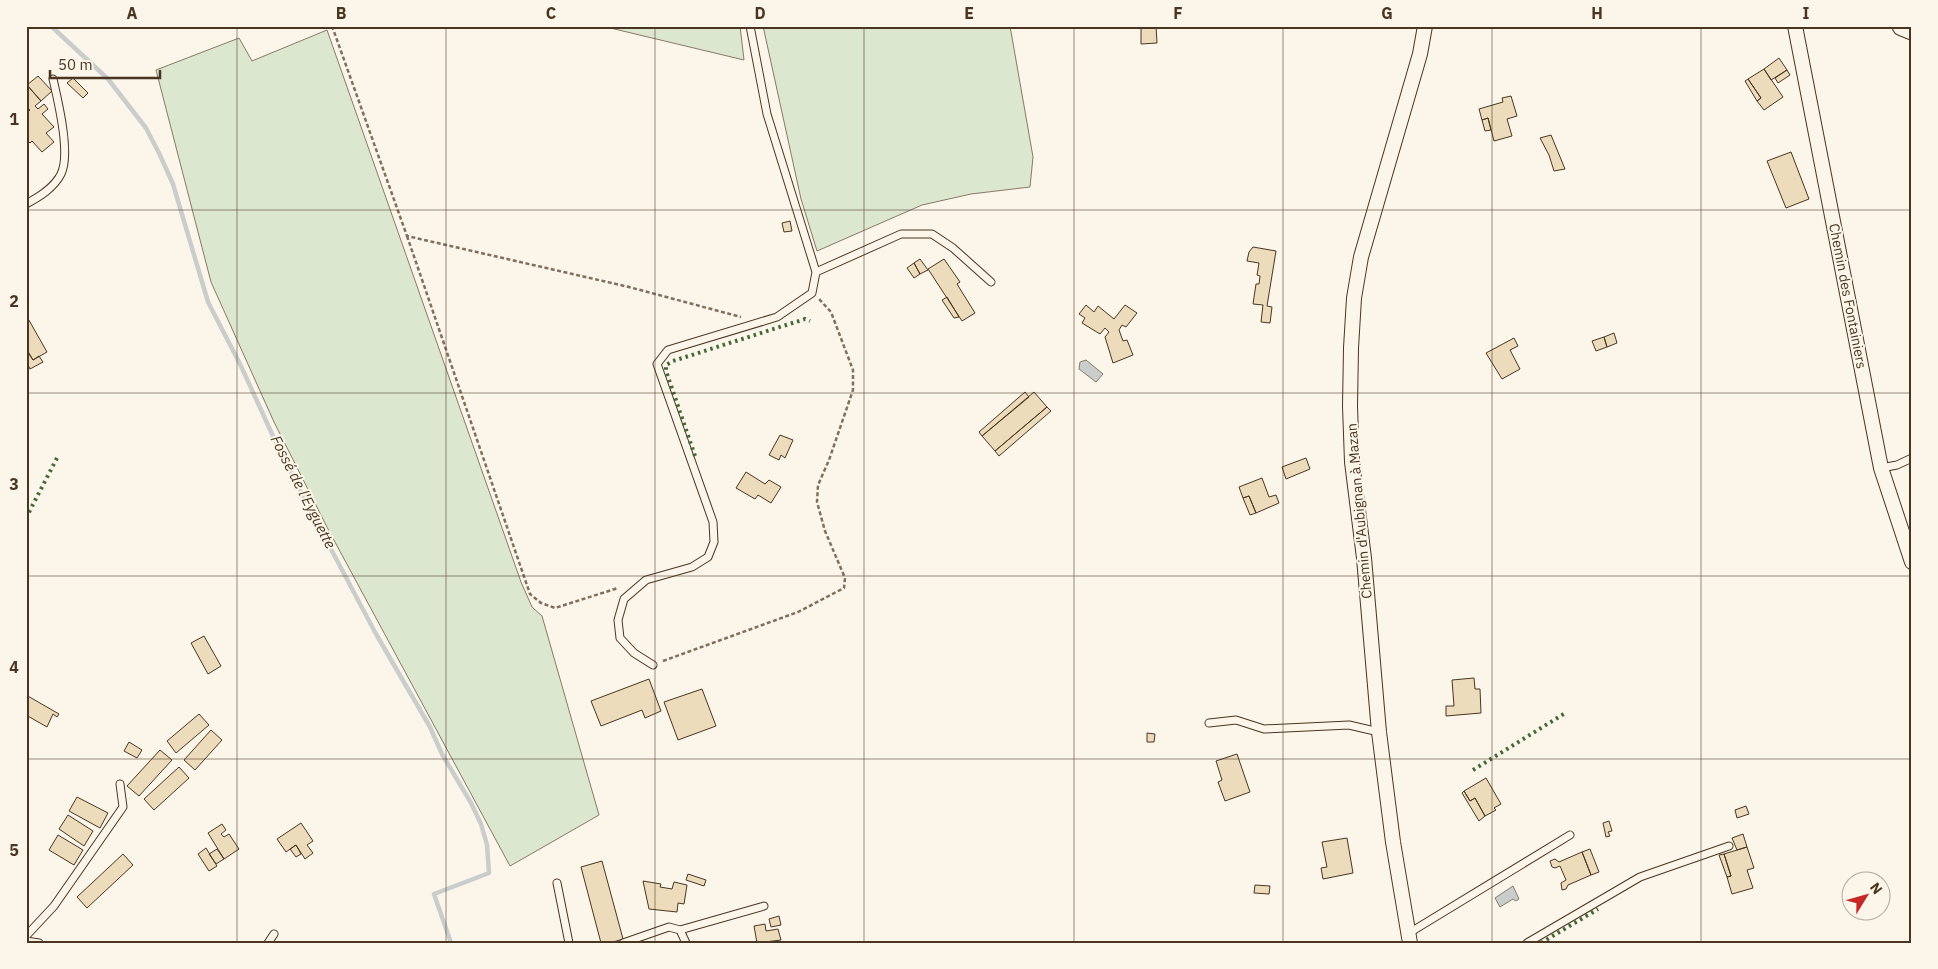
<svg xmlns="http://www.w3.org/2000/svg" width="1938" height="969" viewBox="0 0 1938 969" font-family="'IBM Plex Sans',sans-serif">
<style>
.green{fill:#dce7d0;stroke:#887966}
.water{fill:#c9cecd;stroke:#887966}
.lines{fill:none;stroke-linecap:round;stroke-linejoin:round}
.stream{stroke:#c9cecd;stroke-width:4.5}
.building{fill:#ecdcbc;stroke:#4a3520}
.service-casing{stroke:#4a3520;stroke-width:9}
.minor-casing{stroke:#4a3520;stroke-width:16}
.secondary-casing{stroke:#4a3520;stroke-width:21}
.path{stroke:#7f6f5c;stroke-width:2.5;stroke-dasharray:4 2.5;stroke-linecap:butt}
.service{stroke:#fbf6e9;stroke-width:7}
.minor{stroke:#fbf6e9;stroke-width:14}
.secondary{stroke:#fbf6e9;stroke-width:19}
.hedge{stroke:#436837;stroke-width:4;stroke-dasharray:2.5 4;stroke-linecap:butt}
.grid{fill:none;stroke:#4a3520;stroke-width:1;stroke-opacity:0.55}
.labels{text-anchor:middle;stroke-width:4;stroke-linejoin:round;paint-order:stroke}
.street-label{font-size:14px;fill:#4a3520;stroke:#fbf6e9}
.water-label{font-size:15px;font-style:italic;fill:#4a3520;stroke:#fbf6e9}
.neatline{fill:none;stroke:#4a3520;stroke-width:2}
.grid-label{font-size:16px;text-anchor:middle;font-weight:bold;fill:#4a3520}
</style>
<rect width="100%" height="100%" fill="#fbf6e9"/>
<path class="green" d="M602 26H740L744 60Z
M763 26H1010L1033 157 1030 187 971 194 922 205 817 251 801 199Z
M327 30 521 582 532 607 542 616 599 815 510 866 329 531 274 422 211 282 156 70 239 38 252 61Z"/>
<path class="water" d="M1086 360 1103 374 1096 382 1079 369 1080 362Z
M1513 886 1519 899 1516 901 1513 899 1500 907 1495 898Z"/>
<g class="lines">
<path class="stream" d="M51 26 108 79 146 128 159 153 173 184 208 302 241 366 272 434 306 502 376 634 430 727 442 754 471 803 481 824 487 845 489 873 434 894 451 943"/>
</g>
<path class="building" d="M1141 26H1156L1157 43 1141 44Z
M1779 58 1787 70 1771 80 1764 69Z
M1764 69 1783 97 1764 110 1757 101 1761 98 1748 79Z
M1787 70 1790 75 1778 83 1775 78Z
M38 76 52 91 41 101 27 85Z
M73 78 88 93 83 98 67 83Z
M1748 79 1761 98 1757 101 1745 81Z
M27 85 41 101 35 106 38 109 44 104 48 109 42 114 54 127 46 133 54 142 42 152 32 141 30 143 26 139V128L29 126 26 123V113L30 110 26 106Z
M1511 96 1517 116 1507 119 1512 136 1494 141 1488 118 1482 120 1479 109 1503 102 1502 98Z
M1488 118 1491 130 1485 131 1482 120Z
M1551 135 1565 169 1554 171 1549 155 1540 138Z
M1791 152 1809 199 1786 208 1767 161Z
M790 221 792 231 784 232 782 223Z
M1253 247 1276 251 1267 306 1272 307 1270 323 1261 322 1263 305 1253 304 1256 284H1259L1260 276 1257 275 1259 263 1247 261 1249 252Z
M920 259 928 270 920 274 914 263Z
M944 259 960 282 957 284 975 313 962 321 928 269Z
M914 263 920 274 914 278 907 268Z
M947 297 959 317 954 318 942 300Z
M1086 305 1094 312 1098 306 1114 319 1125 305 1137 313 1126 327 1122 325 1119 330 1123 341 1127 340 1133 355 1113 363 1105 337 1109 332 1105 328 1100 334 1082 323 1085 318 1079 314Z
M26 315 47 352 33 360 26 348Z
M1614 333 1617 343 1607 347 1604 337Z
M1604 337 1607 347 1596 351 1592 341Z
M1514 338 1518 346 1510 350 1520 369 1502 379 1486 353Z
M29 354 33 360 39 356 43 362 30 369 26 361V355Z
M1025 392 1029 397 982 436 979 432Z
M1034 392 1047 407 995 451 982 436Z
M1047 407 1051 411 999 456 995 451Z
M780 435 793 440 785 458 781 455 779 460 769 455Z
M1306 458 1310 469 1286 479 1282 467Z
M746 472 765 484 769 480 781 487 771 503 758 495 755 499 736 488Z
M1262 478 1269 497 1276 495 1279 503 1256 513 1249 496 1243 498 1239 487Z
M1249 496 1256 513 1250 515 1243 498Z
M204 636 221 666 208 674 191 643Z
M1474 678 1475 689H1480L1481 713 1446 716V706H1454L1452 680Z
M649 679 661 711 645 718 642 710 601 726 591 701Z
M702 689 716 726 678 740 664 702Z
M26 695 59 714 57 717 53 714 47 727 26 715Z
M199 714 209 725 176 753 167 741Z
M211 730 222 740 195 770 184 760Z
M1147 733 1155 734 1154 742H1147Z
M129 742 142 750 137 758 124 751Z
M160 750 172 760 139 796 127 786Z
M1237 754 1250 792 1225 801 1218 782 1222 780 1216 761Z
M179 767 189 778 154 810 144 799Z
M1486 778 1501 804 1494 808 1496 810 1485 816 1475 798 1470 801 1464 791Z
M1464 791 1470 801 1475 798 1485 816 1479 821 1462 793Z
M77 797 108 813 100 828 69 811Z
M1746 806 1749 814 1737 818 1735 810Z
M68 815 93 831 84 846 59 829Z
M1609 821 1612 831 1608 832 1610 836 1606 837 1603 823Z
M301 823 313 841 307 845 313 853 305 859 296 845 286 852 277 839Z
M222 824 226 830 221 834 224 837 229 834 239 849 224 859 208 833Z
M1743 834 1747 847 1737 850 1732 838Z
M58 835 83 850 74 865 49 850Z
M1347 838 1353 873 1323 879 1321 868 1327 867 1322 842Z
M296 845 301 854 296 857 290 849Z
M1747 847 1754 868 1747 870 1753 888 1732 894 1727 877 1731 876 1724 854Z
M206 848 217 866 209 871 198 854Z
M217 849 224 859 216 864 209 854Z
M1590 849 1599 872 1591 875 1582 852Z
M1582 852 1591 875 1568 885 1566 889 1562 890 1561 883 1566 880 1560 866 1555 868 1552 867 1550 861 1555 859 1559 862Z
M123 854 133 865 87 908 77 897Z
M1724 854 1731 876 1727 877 1719 855Z
M602 861 623 939 610 943H601L581 867Z
M688 874 706 880 704 886 686 880Z
M643 881 661 884 660 887 672 889 674 882 687 885 684 904 678 903 677 912 649 909Z
M1255 885 1270 886 1269 894 1254 893Z
M779 916 781 925 771 927 769 919Z
M765 924 766 931 778 929 781 940 757 943 754 926Z"/>
<g class="lines">
<defs>
<path id="service" d="M26 204C39 197 54 188 61 174 71 154 58 101 53 79
M816 272 901 234H932L953 248 991 282
M1881 468 1897 465 1912 458
M653 665 634 653 620 638 618 620 624 599 646 580 692 567 708 557 714 542 713 522 657 364 668 350 777 317 812 293 816 272 767 114 750 26
M1209 723 1236 720 1264 729 1349 725 1379 732
M557 883 569 943
M680 930 764 906
M1409 933 1570 835
M26 936 54 906 123 807 120 784
M26 941 39 943
M268 943 274 934
M623 943 669 927 680 930 686 943
M1527 943 1640 877 1729 846"/>
<path id="minor" d="M1795 26 1881 468 1912 562
M1410 943 1393 842 1379 732 1364 558 1352 462 1350 406 1351 348 1354 298 1361 257 1420 54 1425 26"/>
<path id="secondary" d="M1902 26 1912 30"/>
</defs>
<use href="#service" class="service-casing"/>
<use href="#minor" class="minor-casing"/>
<use href="#secondary" class="secondary-casing"/>
<path class="path" d="M332 26 407 236 629 287 741 317
M407 236 530 594 541 603 555 608 618 588
M663 661 798 612 844 588 845 578 825 531 817 502 818 485 829 460 853 390V370L831 312 819 299"/>
<use href="#service" class="service"/>
<use href="#minor" class="minor"/>
<use href="#secondary" class="secondary"/>
<path class="hedge" d="M695 456 666 371V365L673 361 805 319 810 321
M26 518 58 456
M1473 770 1567 712
M1541 943 1598 909"/>
</g>
<path class="grid" d="M237 26V943M446 26V943M655 26V943M864 26V943M1074 26V943M1283 26V943M1492 26V943M1701 26V943M26 210H1912M26 393H1912M26 576H1912M26 759H1912"/>
<g class="labels">
<g class="street-label">
<text transform="translate(1848 296) rotate(79)" y="5">Chemin des Fontainiers</text>
<text transform="translate(1359 511) rotate(-95)" y="5">Chemin d'Aubignan à Mazan</text>
</g>
<g class="water-label">
<text transform="translate(303 492) rotate(63)" y="5">Fossé de l'Eyguette</text>
</g>
</g>
<rect width="1938" height="969" fill="none" stroke="#fbf6e9" stroke-width="55"/>
<g transform="translate(1866 896) rotate(53)"><circle r="24" fill="#fbf6e9" stroke="#b4a999"/>
<path d="M0-4L9 19L0 12L-9 19Z" fill="#c62828"/>
<text y="-8" font-size="14" font-weight="bold" text-anchor="middle" fill="#4a3520">N</text>
</g>
<path d="M50 70v8h110v-8" fill="none" stroke="#4a3520" stroke-width="2.5"/>
<text x="58" y="70" font-size="15" fill="#4a3520" stroke="#fbf6e9" stroke-width="4" paint-order="stroke">50 m</text>
<rect x="28" y="28" width="1882" height="914" class="neatline"/>
<g class="grid-label">
<text x="132" y="19">A</text>
<text x="341" y="19">B</text>
<text x="551" y="19">C</text>
<text x="760" y="19">D</text>
<text x="969" y="19">E</text>
<text x="1178" y="19">F</text>
<text x="1387" y="19">G</text>
<text x="1597" y="19">H</text>
<text x="1806" y="19">I</text>
<text x="14" y="125">1</text>
<text x="14" y="307">2</text>
<text x="14" y="490">3</text>
<text x="14" y="673">4</text>
<text x="14" y="856">5</text>
</g>
</svg>
